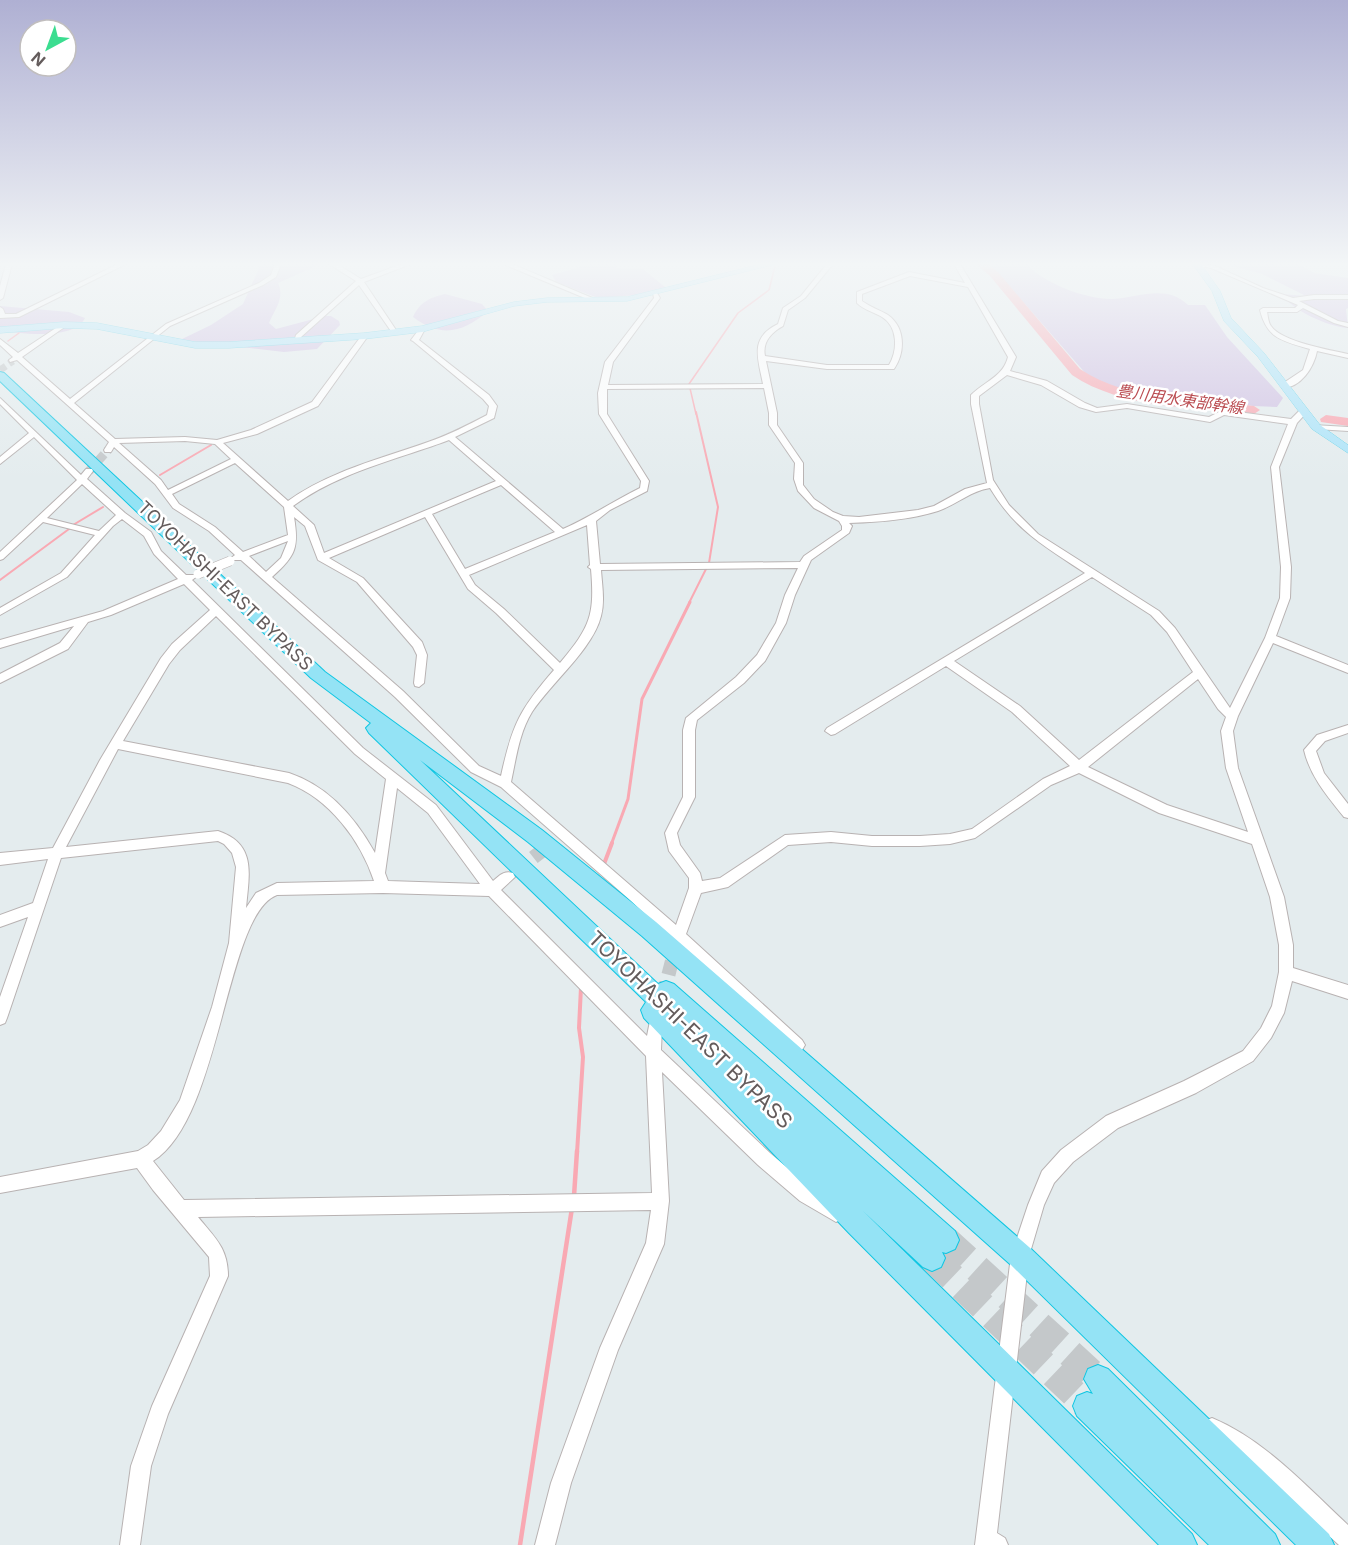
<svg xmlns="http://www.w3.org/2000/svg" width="1348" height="1545" viewBox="0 0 1348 1545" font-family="Inter,'Noto Sans JP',sans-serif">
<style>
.green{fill:#d1c3e4}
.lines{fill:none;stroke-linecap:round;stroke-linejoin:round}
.stream-far4{stroke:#f9a9b3;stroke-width:1.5}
.stream-far3{stroke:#f9a9b3;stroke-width:2}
.stream-far2{stroke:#f9a9b3;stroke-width:3}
.stream-far1{stroke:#f9a9b3;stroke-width:4}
.stream{stroke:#f9a9b3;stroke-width:4.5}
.river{fill:#f9a9b3;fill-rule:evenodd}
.minor-tunnel-far3{stroke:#c4c8ca;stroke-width:7;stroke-dasharray:7 4;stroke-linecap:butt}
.minor-tunnel-far2{stroke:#c4c8ca;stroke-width:9;stroke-dasharray:9 4.5;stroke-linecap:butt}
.minor-tunnel-far1{stroke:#c4c8ca;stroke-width:11;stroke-dasharray:11 6;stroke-linecap:butt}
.minor-tunnel{stroke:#c4c8ca;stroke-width:14;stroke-dasharray:14 8;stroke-linecap:butt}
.highway-tunnel{stroke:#c4c8ca;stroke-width:28;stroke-dasharray:28 14;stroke-linecap:butt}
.minor-casing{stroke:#b8b2b2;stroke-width:2}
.major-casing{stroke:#64d1e7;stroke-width:1}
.highway-casing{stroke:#10c6e2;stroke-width:2}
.minor{fill:#fff;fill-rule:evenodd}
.major{fill:#aee4f9;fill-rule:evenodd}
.highway{fill:#94e3f5;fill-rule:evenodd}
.minor-bridge-casing{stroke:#b8b2b2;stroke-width:10;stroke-linecap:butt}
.minor-bridge{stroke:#fff;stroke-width:9}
.labels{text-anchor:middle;stroke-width:5;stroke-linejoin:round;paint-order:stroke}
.far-water-label{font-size:16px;font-style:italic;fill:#bb4d52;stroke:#fff}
.street-label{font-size:18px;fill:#645c5c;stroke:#fff}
.near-street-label{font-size:21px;fill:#645c5c;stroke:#fff}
</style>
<rect width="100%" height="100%" fill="#e4ecee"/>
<path class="green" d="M261 264H321L278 283C285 298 275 309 269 323L276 329 325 316H331L339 321 340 325 317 349 284 352 180 340 211 325 243 304Z
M591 264H617L616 268 643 269 666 288 638 295 598 298 556 282 552 275Z
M987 264H1031L1028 265C1044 284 1089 300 1113 299 1139 297 1167 284 1188 305H1205L1227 337 1283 398 1277 407 1253 406 1109 387 1087 375 1003 279Z
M1226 264H1299L1314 273 1348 278V308L1346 309 1348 328C1326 326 1294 311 1281 294L1306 296 1262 274Z
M445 294 482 304 488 311C463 333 441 338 413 317 420 302 429 298 445 294Z
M0 306 69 312 85 318C74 341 21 333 0 331Z"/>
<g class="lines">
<path class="stream-far4" d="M8 341 19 333
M696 414 689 384 738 313 769 290 775 266"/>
<path class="stream-far3" d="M160 475 211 445
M73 525 103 507
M0 580 69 529
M689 603 709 563 718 507 696 412"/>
<path class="stream-far2" d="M611 845 628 799 642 699 690 602"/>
<path class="stream-far1" d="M604 864 612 843
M577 1153 583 1057 579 1028 581 987"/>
<path class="stream" d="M574 1196 577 1151
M520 1545 572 1208"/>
<path class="river" d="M976 264H988L998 272 1080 369C1129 402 1197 399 1254 406L1260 410 1254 414C1195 407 1122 409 1072 375L990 276Z
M1326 415 1348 418V426L1321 422 1320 419Z"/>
<path class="minor-tunnel-far3" d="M0 370 13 361"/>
<path class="minor-tunnel-far2" d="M89 471 108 450"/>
<path class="minor-tunnel-far1" d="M550 845 552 843"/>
<path class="minor-tunnel" d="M516 871 552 843
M663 996 675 949"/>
<path class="highway-tunnel" d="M946 1240 1098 1379
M932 1258 1087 1406"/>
<defs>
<path id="minor" d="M6 264H12L3 298 0 300V286Z
M118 264H126L19 317 0 318V307L3 309 5 314H16Z
M275 264H281L276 277 263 285 170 326 74 403 115 439 185 437 217 440 251 430 312 402 362 335H366L368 336 318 406 257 434 223 443 288 501C330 471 380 459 428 442 449 435 468 425 487 415L489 406 483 399 413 341 411 340 420 328H424L425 329 419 340 489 395 497 406 494 418 455 437 563 529C590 517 614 501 640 488L641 481 599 414 598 393 605 362 654 298 653 293H657L660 298 613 362 608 385 763 384C758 358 749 338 778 324L783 308 801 296 827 264H833L805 298 788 310 783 326C772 332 762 342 765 356L827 365H889C898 350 898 327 882 317 874 312 864 310 857 303V292L909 272 965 283 954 264H960L1016 357 1010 371 1047 381 1085 403 1097 408 1127 404 1209 417 1223 410 1291 419 1301 409 1308 411 1297 423 1279 467 1291 567 1290 598 1276 636 1348 665V673L1273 643 1238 716 1233 731 1238 768 1284 897 1293 945V968L1348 985V999L1292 981 1284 1013 1271 1038 1253 1061 1196 1093 1118 1128 1073 1162 1054 1183 1044 1205 1029 1256 997 1533 1005 1538 1008 1545H975L1011 1256 1028 1205 1042 1171 1061 1150 1106 1116 1184 1081 1243 1051 1261 1028 1272 1006 1279 972V945L1270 897 1252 844 1159 813 1079 773 1051 785 975 838 950 844 920 846H872L831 842 788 845 728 887 701 893 686 934 802 1040 805 1045 802 1050 797 1053 792 1050 630 900 501 787 471 772 395 697 241 560H233L231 558 235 555 209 531 173 508 155 484 114 447 111 452H105L104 450 109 442 17 360 10 362 9 360 13 357 0 345V339L18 353 62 324H66V326L22 357 70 399 166 324 259 283 271 275ZM910 276 968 287 1008 357C1003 377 985 381 971 395V404L987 483 965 489 934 506 918 510 859 517 843 516 833 512 814 499 803 485V463L777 425V413L766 361 827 369H894C905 353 906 328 888 315 880 310 870 307 862 301V294ZM1007 375 1041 385 1079 407 1096 412 1127 408 1210 422 1224 415 1288 424 1271 467 1281 567 1280 598 1265 638 1230 708 1175 628 1159 611 1038 534 1009 505 993 480 979 404V396ZM764 388 769 413V425L795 463 794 479 798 491 814 508 839 521 842 526V530L804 556 800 562 600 564 596 521 610 510 647 491 649 481 607 414V389ZM449 440 496 481 324 553 314 525 293 506C339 472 396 460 449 440ZM185 441 215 444 231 459 168 490 161 480 119 443ZM235 463 284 507 288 535 243 552 215 527 179 504 172 494ZM501 485 555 532 465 569 432 514ZM990 488C1016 531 1044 546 1085 573L827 728 825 731 831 735 835 734 946 666 1012 712 1070 766 1043 779 972 829 950 834 920 836H872L831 832 785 835 720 878 702 881 700 873 680 845 677 833 695 797V730L697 720 744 683 765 661 786 623 795 595 811 560 849 533 852 526 849 523C878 522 910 520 938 511 956 505 970 491 990 488ZM294 517 305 526 318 560 357 582 413 647 417 655 414 683 415 686 419 687 424 683 427 655 422 642 363 578 329 558 425 517 468 589 496 613 554 670C520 709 512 725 501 776L479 766 403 691 272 577C296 556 299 547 294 517ZM587 525 590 565 588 567 591 569C595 616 590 627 560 663L504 609 475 585 469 575ZM288 541 281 558 266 572 249 556ZM798 568 785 595 776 623 757 655 736 677 686 718 683 730V797L665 833 669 851 689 878V888L676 925 511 782C516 759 519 733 532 712 551 683 593 649 601 616 605 601 602 585 601 570ZM1092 577 1151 615 1167 632 1193 672 1079 760 1020 706 954 661ZM1198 679 1218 709 1226 717 1221 731 1226 768 1248 832 1167 805 1088 767Z
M329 264H337L361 279 402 264H411L364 282 398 333 397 334H393L359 285 301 337 298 342H294L296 335 356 281Z
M503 264H512L597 300 592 301Z
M1202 264 1215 266 1263 288 1293 298 1314 295H1348V299H1314L1299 301 1338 321 1348 323V327L1334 323 1303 308 1297 312H1267C1268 316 1268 322 1271 326 1282 342 1330 350 1348 354V358L1317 351C1314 367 1301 388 1282 388V384L1303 370 1310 349C1283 341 1267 339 1260 310L1263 308H1295L1298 305 1211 268 1206 267 1199 269 1196 267Z
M0 398 81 475 86 469H92L93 471 87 479 125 513 151 532 161 551 186 575H194L196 577 192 580 363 748 436 805 493 881C499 876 504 870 513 873L515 877 501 890 647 1036 650 1021 655 1019 660 1021 662 1026 661 1050 770 1153 812 1189 842 1207 845 1213 842 1219 836 1222 800 1201 758 1165 662 1072 669 1201 664 1244 618 1350 571 1483 555 1545H535L551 1483 600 1348 646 1243 651 1210 198 1217C215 1238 228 1248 228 1276L168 1414 151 1466 140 1545H120L131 1466 152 1406 210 1276 209 1257 153 1190 137 1168 0 1193V1177L138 1151 148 1145 161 1131 180 1100 212 1007 229 943 236 867 232 853 224 844 218 841 61 858 7 1018 5 1023 0 1025V997L28 917 0 927V915L33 903 48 859 0 865V853L53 848 100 760 161 658 172 644 210 610 184 584 111 615 88 622 68 649 0 683V674L60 643 74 626 0 648V640L103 611 178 579 154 554 144 536 122 519 113 526 67 577 0 615V608L61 573 95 535 43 522 3 559 0 560V552L77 480 34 437 0 464V457L29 433 0 404ZM82 484 116 515 99 531 47 518ZM216 616 355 754 386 779 375 853C355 817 328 786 289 773L123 741 169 664 180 650ZM118 749 288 783C329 798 361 841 374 881L277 883 256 893 246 908C249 874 257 844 218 831L66 847ZM397 788 428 813 480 884 388 881 385 873ZM383 893 489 896 646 1056 652 1193 184 1200 153 1161C222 1118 225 914 277 895Z
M1313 425 1348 427V431L1316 429 1312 427Z
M1348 725V733L1325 741 1316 751 1324 773 1348 804V818L1344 817C1327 796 1310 776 1304 750L1317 735Z
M1212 1418C1265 1440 1307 1487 1348 1525V1545H1339L1259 1472 1205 1435 1202 1428 1205 1421Z"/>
<path id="major" d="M762 264H776L627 301 547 302 514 306 422 332 364 339 229 348H195L97 329 64 328 0 333V327L64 322 97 323 195 342H229L364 333 422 326 514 302 547 298 627 297Z
M1193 264H1201L1220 291 1231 318 1264 353 1320 425 1348 445V453L1312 429 1258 357 1224 321 1212 291Z"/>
<path id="highway" d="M0 372 4 373 325 672 542 830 656 922 1029 1247 1329 1534 1334 1545H1296L1011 1265 642 936 528 842 420 760 658 984 666 981 674 984 955 1231 959 1240 955 1249 946 1253 942 1252 945 1258 941 1267 932 1271 923 1267 863 1211 1192 1534 1197 1545H1159L849 1233 644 1018 641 1010 646 1002 369 733 366 728 371 723 311 678 0 381Z
M1098 1365 1108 1369 1275 1534 1280 1545H1209L1077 1416 1073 1406 1077 1396 1087 1392 1093 1394 1084 1379 1088 1369Z"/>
</defs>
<use href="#minor" class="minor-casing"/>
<use href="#major" class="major-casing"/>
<use href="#highway" class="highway-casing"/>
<use href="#minor" class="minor"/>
<use href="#major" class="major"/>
<use href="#highway" class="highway"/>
<defs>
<path id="minor-bridge" d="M198 574 230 561"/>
</defs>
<use href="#minor-bridge" class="minor-bridge-casing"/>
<use href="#minor-bridge" class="minor-bridge"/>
</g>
<linearGradient id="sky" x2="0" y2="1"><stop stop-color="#afb0d3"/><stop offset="0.55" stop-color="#f3f6f7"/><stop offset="1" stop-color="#f3f6f7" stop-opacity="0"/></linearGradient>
<rect width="1348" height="480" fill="url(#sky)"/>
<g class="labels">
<g class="far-water-label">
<text transform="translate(1180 399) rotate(8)" y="6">豊川用水東部幹線</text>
</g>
<g class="street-label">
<text transform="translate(225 586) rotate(44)" y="6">TOYOHASHI-EAST BYPASS</text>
</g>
<g class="near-street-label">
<text transform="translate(690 1030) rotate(44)" y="7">TOYOHASHI-EAST BYPASS</text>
</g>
</g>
<g transform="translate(48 48) rotate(221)"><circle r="28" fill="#ffffff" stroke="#c1bebe" stroke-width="1.5"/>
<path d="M0-4.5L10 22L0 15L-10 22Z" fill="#3bdd90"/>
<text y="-9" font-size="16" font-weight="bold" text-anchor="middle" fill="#645c5c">N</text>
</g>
</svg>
